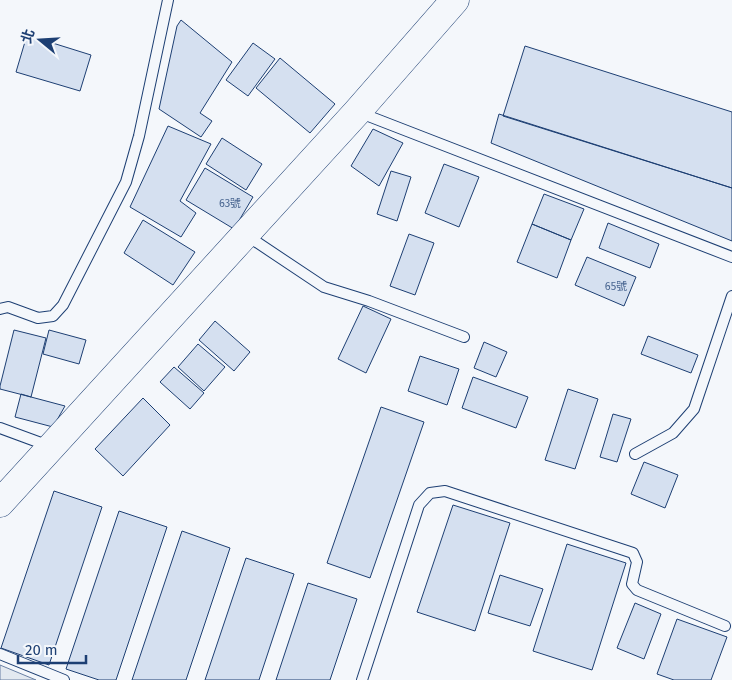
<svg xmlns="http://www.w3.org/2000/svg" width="732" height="680" viewBox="0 0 732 680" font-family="'Fira Sans','Noto Sans TC',sans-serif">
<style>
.green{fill:#e3e9f0;stroke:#687fa3}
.building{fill:#d5e0f0;stroke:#1d3f73}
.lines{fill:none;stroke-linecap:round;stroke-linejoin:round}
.lane-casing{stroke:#1d3f73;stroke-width:12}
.secondary-casing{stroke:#1d3f73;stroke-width:29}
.lane{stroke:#f4f7fb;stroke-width:10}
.secondary{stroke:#f4f7fb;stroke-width:28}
.labels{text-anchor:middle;stroke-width:4;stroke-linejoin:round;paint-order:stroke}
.number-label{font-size:11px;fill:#4b6792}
</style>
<rect width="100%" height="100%" fill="#f4f7fb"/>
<path class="green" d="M0 665 36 680H0Z"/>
<path class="building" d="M181 20 232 62 200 113 212 121 201 137 159 109 177 26Z
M27 35 91 55 80 91 16 72Z
M253 43 275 59 248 96 226 80Z
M525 46 732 112V188L503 116Z
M280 58 335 104 310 133 256 88Z
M499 114 732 188V241L491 143Z
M168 126 211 144 180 201 196 213 181 237 130 207Z
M373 129 403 143 379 186 351 166Z
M222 138 262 164 246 190 206 164Z
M444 164 479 177 459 227 425 213Z
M205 168 253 197 234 229 186 200Z
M391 171 411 177 397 221 377 214Z
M544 194 584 209 571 240 532 224Z
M143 220 195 252 173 285 124 253Z
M608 223 659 244 650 268 599 248Z
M532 224 571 240 557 278 517 262Z
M409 234 434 243 415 295 390 286Z
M587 257 636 277 624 306 575 285Z
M363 306 391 319 366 373 338 359Z
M215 321 250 352 234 371 199 340Z
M14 330 46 338 31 397 0 389V386Z
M49 330 86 340 79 364 43 354Z
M648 336 698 355 691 373 641 354Z
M484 342 507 352 496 377 474 368Z
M198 344 225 367 204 391 178 367Z
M420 356 459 369 447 405 408 391Z
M174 367 204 393 190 409 160 382Z
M473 377 528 397 516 428 462 408Z
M568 389 598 399 575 469 545 460Z
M21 394 31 397 65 406 53 427 15 417Z
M143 398 170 425 123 476 95 449Z
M381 407 424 422 370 578 327 563Z
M613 414 631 419 617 462 600 457Z
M644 462 678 475 665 508 631 494Z
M54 491 102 507 49 665 1 648Z
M453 505 510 523 475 631 417 612Z
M119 511 167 527 116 680H99L66 669Z
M182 531 230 548 186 680H132Z
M567 544 626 563 592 670 533 651Z
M246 558 294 574 259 680H205Z
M500 575 543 589 530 626 488 613Z
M308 583 357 599 330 680H276Z
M635 603 661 614 644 659 617 648Z
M677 619 727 637 711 680H674L657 674Z"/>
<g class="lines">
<defs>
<path id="lane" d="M358 112 732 257
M246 235 324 287 369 301 464 337
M0 309 8 307 38 318 53 316 63 305 126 182 139 136 168 0
M0 428 49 446
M635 454 673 433 694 409 732 296
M0 654 64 680
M362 680 419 505 430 493 445 491 633 553 637 562 632 584 637 590 725 626"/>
<path id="secondary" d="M0 503 357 112 455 0"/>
</defs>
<use href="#lane" class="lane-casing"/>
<use href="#secondary" class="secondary-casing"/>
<use href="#lane" class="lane"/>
<use href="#secondary" class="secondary"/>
</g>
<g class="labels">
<g class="number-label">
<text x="230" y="207">63號</text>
<text x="616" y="290">65號</text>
</g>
</g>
<g transform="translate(40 40) rotate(288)" stroke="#f4f7fb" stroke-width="4" paint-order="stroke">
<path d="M0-4L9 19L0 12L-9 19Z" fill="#1d3f73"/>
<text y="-8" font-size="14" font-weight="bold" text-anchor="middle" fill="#1d3f73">北</text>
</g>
<path d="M18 655v8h68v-8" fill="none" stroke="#1d3f73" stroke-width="2.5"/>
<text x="25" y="655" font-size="15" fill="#1d3f73" stroke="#f4f7fb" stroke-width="4" paint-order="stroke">20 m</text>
</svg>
